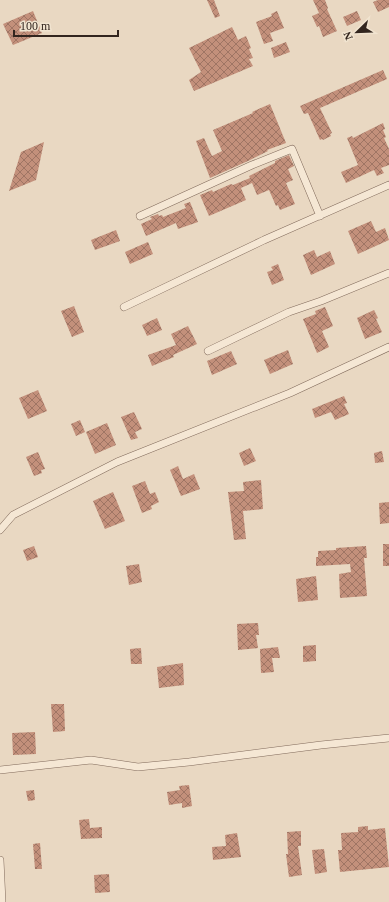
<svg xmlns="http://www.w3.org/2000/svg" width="389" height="902" viewBox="0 0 389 902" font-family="Georgia,serif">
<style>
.building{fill:url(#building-cross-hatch)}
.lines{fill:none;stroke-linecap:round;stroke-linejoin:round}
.minor-casing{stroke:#816a5b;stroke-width:8}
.minor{stroke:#f5e7d4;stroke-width:7}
</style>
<defs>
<pattern id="building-cross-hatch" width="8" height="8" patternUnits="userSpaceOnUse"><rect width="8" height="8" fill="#c3907b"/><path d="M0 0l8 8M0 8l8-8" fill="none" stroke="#9f7564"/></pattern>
</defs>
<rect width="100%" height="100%" fill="#e9d8c2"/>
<path class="building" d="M207 0H214L220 16 215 18Z
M313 0H325L328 8 327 9 337 31 323 37 319 26 317 27 312 16 319 13Z
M378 0H389V7L378 12 373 2Z
M33 11 42 33 13 45 3 24Z
M277 11 284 28 270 33 273 41 264 44 256 22 272 16 271 14Z
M357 11 361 20 347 26 343 17Z
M232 27 238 40 246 36 251 48 249 49 253 58 249 59 253 66 194 91 189 80 201 72 189 48Z
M286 42 290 52 274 58 271 48Z
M383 70 387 79 320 108 332 133 330 134 331 136 323 140 322 139 320 140 308 113 304 114 300 106Z
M270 104 286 143 267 150 268 151 248 161 210 178 196 141 204 138 212 156 222 151 213 130 253 113 252 112Z
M383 123 385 129 383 130 386 137 384 138 389 149V165L381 168 384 173 377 176 374 170 346 183 341 172 358 165 347 138 352 136 353 138Z
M44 142 36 180 9 191 21 152Z
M289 155 294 166 288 169 293 180 286 183 295 204 280 210 278 205 276 206 269 190 257 195 252 183 241 188 246 200 209 216 200 195 212 190 213 192 231 184 233 185 250 178 249 176 275 163V161Z
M190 202 198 222 178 229 176 223 146 236 141 224 152 219 150 217 158 214 159 216 162 215 163 217 186 208 184 204Z
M371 221 376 232 385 228 389 240 358 254 348 231Z
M116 230 120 241 95 250 91 240Z
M148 242 153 254 130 264 125 252Z
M314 250 317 257 330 251 335 264 311 275 303 255Z
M278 264 284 280 272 285 267 272 273 270 271 267Z
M74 306 84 332 72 337 61 311Z
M325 307 333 326 322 331 329 347 317 353 303 319 316 314 315 311Z
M374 310 378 318 376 319 382 332 365 339 357 318Z
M157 318 162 330 147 336 142 325Z
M188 326 197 344 173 355 174 357 152 366 148 355 176 345 171 334Z
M288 350 293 364 270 374 264 360Z
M231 351 237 364 212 375 207 361Z
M38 390 47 411 28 419 19 398Z
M344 396 347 403 344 404 349 414 335 420 331 412 315 418 312 409Z
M134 412 142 429 135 432 138 438 131 440 121 417Z
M80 420 85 432 76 436 71 424Z
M107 423 116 445 95 454 86 432Z
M250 448 256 461 244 466 239 453Z
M382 451 384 462 375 463 374 453Z
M38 452 45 469 41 470 42 473 34 476 26 457Z
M178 466 183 479 194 474 200 489 181 496 170 470Z
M261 480 263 509 243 511 246 539 234 540 228 492 244 491 243 482Z
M145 481 150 494 155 492 159 502 151 506 152 509 142 513 132 486Z
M113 492 125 521 105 529 93 501Z
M389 502V523L380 524 379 503Z
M383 544H389V566H383Z
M34 546 38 557 27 561 23 550Z
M366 546 367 558H364L367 596 340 598 339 574 351 572 350 564 316 566V557H318V551L336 550V548Z
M139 564 142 582 129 585 126 566Z
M316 576 318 600 298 602 296 579Z
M258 623 259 635H256L258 648 238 650 237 624Z
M316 645V661L303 662V646Z
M278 647 280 658H272L274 672 261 673 260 649Z
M141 648 142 664H131L130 649Z
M183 663 184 685 159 688 157 667Z
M51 704H64L65 731 53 732Z
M35 732 36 754 13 755 12 733Z
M189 785 192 806 182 808V803L169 805 167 792 180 790 179 786Z
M34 790 35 800 28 801 26 791Z
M89 819 90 828 102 827V838L81 839 79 820Z
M368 826V830L385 828 389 867 340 872 338 850H342L341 833 358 832V827Z
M301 831V846H298L302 875 289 877 286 854H288L287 832Z
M237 833 241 857 213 860 212 847 226 846 225 835Z
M40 843 42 869H35L33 844Z
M324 849 327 872 315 874 312 850Z
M109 874 110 892 95 893 94 875Z"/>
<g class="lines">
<defs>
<path id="minor" d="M140 216 252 165 292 149 320 216
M124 307 264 240 389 185
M208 351 289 312 321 301 389 273
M0 530 13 515 117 462 290 393 389 347
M0 770 91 760 138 767 189 762 321 745 389 738
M0 860 2 902"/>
</defs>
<use href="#minor" class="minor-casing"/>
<use href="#minor" class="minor"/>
</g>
<g transform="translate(357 32) rotate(247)" stroke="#f1e4d0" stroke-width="3" paint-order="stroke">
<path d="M0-3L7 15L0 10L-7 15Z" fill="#32251e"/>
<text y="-6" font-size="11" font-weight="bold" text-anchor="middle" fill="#32251e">N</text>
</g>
<path d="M14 30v6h104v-6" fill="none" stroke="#32251e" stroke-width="2"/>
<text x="20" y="30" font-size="12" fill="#32251e" stroke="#f1e4d0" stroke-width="3" paint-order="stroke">100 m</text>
</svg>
